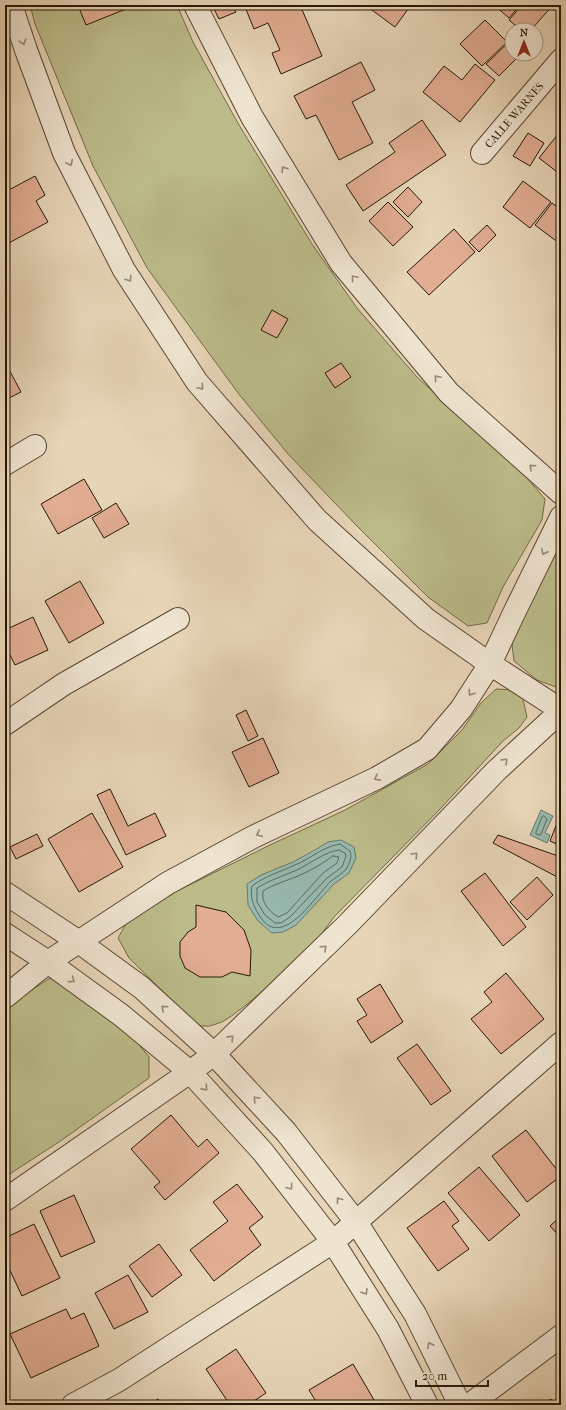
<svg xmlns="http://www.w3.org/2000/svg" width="566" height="1410" viewBox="0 0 566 1410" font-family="'IM FELL French Canon',serif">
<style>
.green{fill:#bcbc8a;stroke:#726a48}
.water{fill:#97b9af;stroke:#6a786b}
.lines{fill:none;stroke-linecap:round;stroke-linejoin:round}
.shore{stroke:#5f685a;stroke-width:1}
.building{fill:#e1ad93;stroke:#271705}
.street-casing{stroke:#574632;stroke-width:24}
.street{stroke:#efe4d0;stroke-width:22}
.oneway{stroke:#958875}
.labels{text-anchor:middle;stroke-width:4;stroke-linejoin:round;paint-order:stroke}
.street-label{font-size:11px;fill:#271705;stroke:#efe4d0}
</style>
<rect width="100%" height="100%" fill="#e7d5b7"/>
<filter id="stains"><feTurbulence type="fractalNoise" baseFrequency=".005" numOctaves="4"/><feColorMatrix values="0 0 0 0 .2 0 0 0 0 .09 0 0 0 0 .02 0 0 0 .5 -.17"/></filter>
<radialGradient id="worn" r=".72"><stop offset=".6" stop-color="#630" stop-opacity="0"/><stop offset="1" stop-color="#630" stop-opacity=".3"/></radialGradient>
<path class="green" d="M30 5H177L193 42 239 125 312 244 357 308 417 377 528 479 545 499 542 520 503 587 487 623 468 626 428 597 355 524 288 454 238 393 147 268 93 166 35 24Z
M561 543V684L556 687 537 680 514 661 511 636 549 559Z
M496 689 512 690 523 699 527 717 519 728 503 741 441 808 334 917 309 951 251 1001 233 1015 222 1022 210 1026H198L129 958 118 938 127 922 175 892 270 845 345 810 428 764 462 730 481 703Z
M50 978 69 987 136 1041 149 1057V1078L59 1142 5 1177V1012L27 993Z"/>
<path class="water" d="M541 810 553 816 545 833 550 835 547 843 530 835Z
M341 840 354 847 356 858 349 873 334 884 296 925 283 932 272 933 258 921 248 905 247 884 261 875 293 862 315 850 328 842Z"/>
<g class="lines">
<path class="shore" d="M544 816 547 819 541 834 539 835 536 834V832L542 817Z
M340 844 350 851C352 858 350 861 347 868 343 874 335 877 330 882 314 898 281 952 259 915 253 905 250 898 252 886 265 876 280 872 295 865 310 859 324 846 340 844Z
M339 850 345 853 346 856 342 867 327 878 290 917 281 923H275L265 915 257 902V888C270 880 283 876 297 870 309 864 327 851 339 850Z
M333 856 339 857 337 863 323 873 287 913 278 917C269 911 261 903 263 891 274 884 286 881 298 876 310 871 322 864 333 856Z"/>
</g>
<path class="building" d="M86 5H136L86 25 79 8Z
M212 5H232L236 12 219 19Z
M250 5H300L322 56 281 74 272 53 280 50 268 23 254 29 245 7Z
M365 5H411L395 27Z
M494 5H520L509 18Z
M522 5H552V6L531 30H521L509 20Z
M485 20 507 42 482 66 460 44Z
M512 39V54H521L499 76 486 64Z
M361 62 375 90 352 102 373 143 339 160 316 115 306 119 294 96Z
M475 64 495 80 460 122 423 92 444 66 462 80Z
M422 120 446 155 363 211 346 185 395 152 389 143Z
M528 133 544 143 530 166 513 156Z
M559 133 561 135V175L539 158Z
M35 176 45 195 36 201 48 222 5 245V192Z
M523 181 551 202 530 228 503 207Z
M408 187 422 202 408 217 393 202Z
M388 202 413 227 393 246 369 221Z
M552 203 561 210V240L559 243 535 225Z
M487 225 496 235 479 252 469 242Z
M454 229 475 252 429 295 407 272Z
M272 310 288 319 277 338 261 330Z
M5 362 21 392 5 400Z
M341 363 351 377 335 388 325 373Z
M84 479 102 510 58 534 41 504Z
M116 503 129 524 104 538 92 518Z
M80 581 104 623 69 643 45 601Z
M33 617 48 650 15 665 5 645V630Z
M246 710 258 736 248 741 236 715Z
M263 738 279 773 249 787 232 752Z
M110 789 128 826 155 813 166 836 126 855 97 795Z
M92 813 123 867 79 892 48 839Z
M561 813V846L550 841Z
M37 834 43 846 16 859 10 847Z
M498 835 561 857V879L493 843Z
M485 873 526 927 503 946 461 891Z
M537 877 553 895 527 920 510 902Z
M196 905 226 912 244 930 251 950 250 976 232 972 222 977H200L185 968 180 956V942L188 932 196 927Z
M506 973 544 1019 501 1054 471 1019 492 1002 484 992Z
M380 984 403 1022 371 1043 357 1021 367 1015 357 999Z
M417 1044 451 1091 431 1105 397 1058Z
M171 1115 198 1147 207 1139 219 1153 165 1200 154 1187 160 1182 131 1149Z
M526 1130 561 1175V1176L527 1202 492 1156Z
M479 1167 520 1215 489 1241 448 1193Z
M237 1184 263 1217 249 1228 261 1245 214 1281 190 1250 228 1221 213 1202Z
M74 1195 95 1242 61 1257 40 1211Z
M444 1201 459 1221 452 1226 469 1249 438 1271 407 1228Z
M561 1216V1238L550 1226Z
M34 1224 60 1278 22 1296 5 1260V1238Z
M159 1244 182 1275 152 1297 129 1266Z
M128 1275 148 1312 114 1329 95 1293Z
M66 1309 71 1319 84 1313 99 1346 31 1378 10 1334Z
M236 1349 266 1393 248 1405H230L206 1369Z
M353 1364 377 1405H318L309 1390Z
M158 1399 162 1405H148Z
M551 1399 556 1405H543Z"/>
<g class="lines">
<defs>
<path id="street" d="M11 5 26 50 64 153 124 270 197 382 317 520 426 619 490 664 561 710
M195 5 252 117 341 263 449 393 561 493
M482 153 561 60
M5 464 35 446
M5 724 64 684 178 619
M5 893 79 942 142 988 214 1054 286 1132 356 1222 415 1314 460 1405
M5 934 48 962 121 1015 190 1072 263 1152 333 1242 388 1329 427 1405
M5 997 48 962 168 883 253 837 377 778 427 749 461 709 490 664 513 615 561 517
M5 1200 190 1072 214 1054 347 925 497 770 561 711
M73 1405 119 1380 333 1242 561 1043
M469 1405 561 1336"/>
</defs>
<use href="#street" class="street-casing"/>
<use href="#street" class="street"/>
</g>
<defs><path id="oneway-chevron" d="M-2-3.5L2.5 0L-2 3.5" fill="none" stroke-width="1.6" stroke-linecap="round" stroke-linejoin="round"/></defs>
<g class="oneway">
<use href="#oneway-chevron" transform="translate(23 42) rotate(72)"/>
<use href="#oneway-chevron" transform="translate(70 163) rotate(63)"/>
<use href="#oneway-chevron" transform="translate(284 169) rotate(-122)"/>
<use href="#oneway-chevron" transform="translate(354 278) rotate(-130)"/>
<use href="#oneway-chevron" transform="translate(129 279) rotate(57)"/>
<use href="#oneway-chevron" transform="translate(437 378) rotate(-130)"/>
<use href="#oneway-chevron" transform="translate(201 387) rotate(49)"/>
<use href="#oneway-chevron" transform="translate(532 467) rotate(-138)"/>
<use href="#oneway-chevron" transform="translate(544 552) rotate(116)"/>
<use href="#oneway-chevron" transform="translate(471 693) rotate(123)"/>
<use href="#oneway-chevron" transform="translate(505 761) rotate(-44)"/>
<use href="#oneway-chevron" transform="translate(377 778) rotate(152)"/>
<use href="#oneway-chevron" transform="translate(259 834) rotate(155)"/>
<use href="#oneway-chevron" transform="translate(415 855) rotate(-46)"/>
<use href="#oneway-chevron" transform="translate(324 948) rotate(-44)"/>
<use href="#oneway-chevron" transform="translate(72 980) rotate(36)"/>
<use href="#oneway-chevron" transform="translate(164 1008) rotate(-138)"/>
<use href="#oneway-chevron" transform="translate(231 1038) rotate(-44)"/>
<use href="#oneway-chevron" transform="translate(205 1088) rotate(48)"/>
<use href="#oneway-chevron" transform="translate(256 1099) rotate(-133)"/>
<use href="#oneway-chevron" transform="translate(290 1187) rotate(52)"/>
<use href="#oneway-chevron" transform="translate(339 1200) rotate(-128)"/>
<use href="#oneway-chevron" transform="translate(365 1292) rotate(58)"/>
<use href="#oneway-chevron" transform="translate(430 1345) rotate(-117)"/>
</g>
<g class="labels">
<g class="street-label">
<text transform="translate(514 115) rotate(-49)" y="4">CALLE WARNES</text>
</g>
</g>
<rect width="566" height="1410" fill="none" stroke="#e7d5b7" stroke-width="20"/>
<rect x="6" y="6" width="554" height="1398" fill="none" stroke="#271705" stroke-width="2"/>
<rect x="10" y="10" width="546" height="1390" fill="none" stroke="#271705"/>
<g transform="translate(524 42)"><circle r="19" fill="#efe4d0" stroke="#9f927f"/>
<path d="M0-3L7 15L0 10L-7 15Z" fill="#8f2418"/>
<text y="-6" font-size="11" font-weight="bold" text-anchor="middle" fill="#271705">N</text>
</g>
<path d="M416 1380v6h72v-6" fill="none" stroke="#271705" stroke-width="2"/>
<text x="422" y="1380" font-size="12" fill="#271705" stroke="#efe4d0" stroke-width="3" paint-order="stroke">20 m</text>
<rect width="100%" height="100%" filter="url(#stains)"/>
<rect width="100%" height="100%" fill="url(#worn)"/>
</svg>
